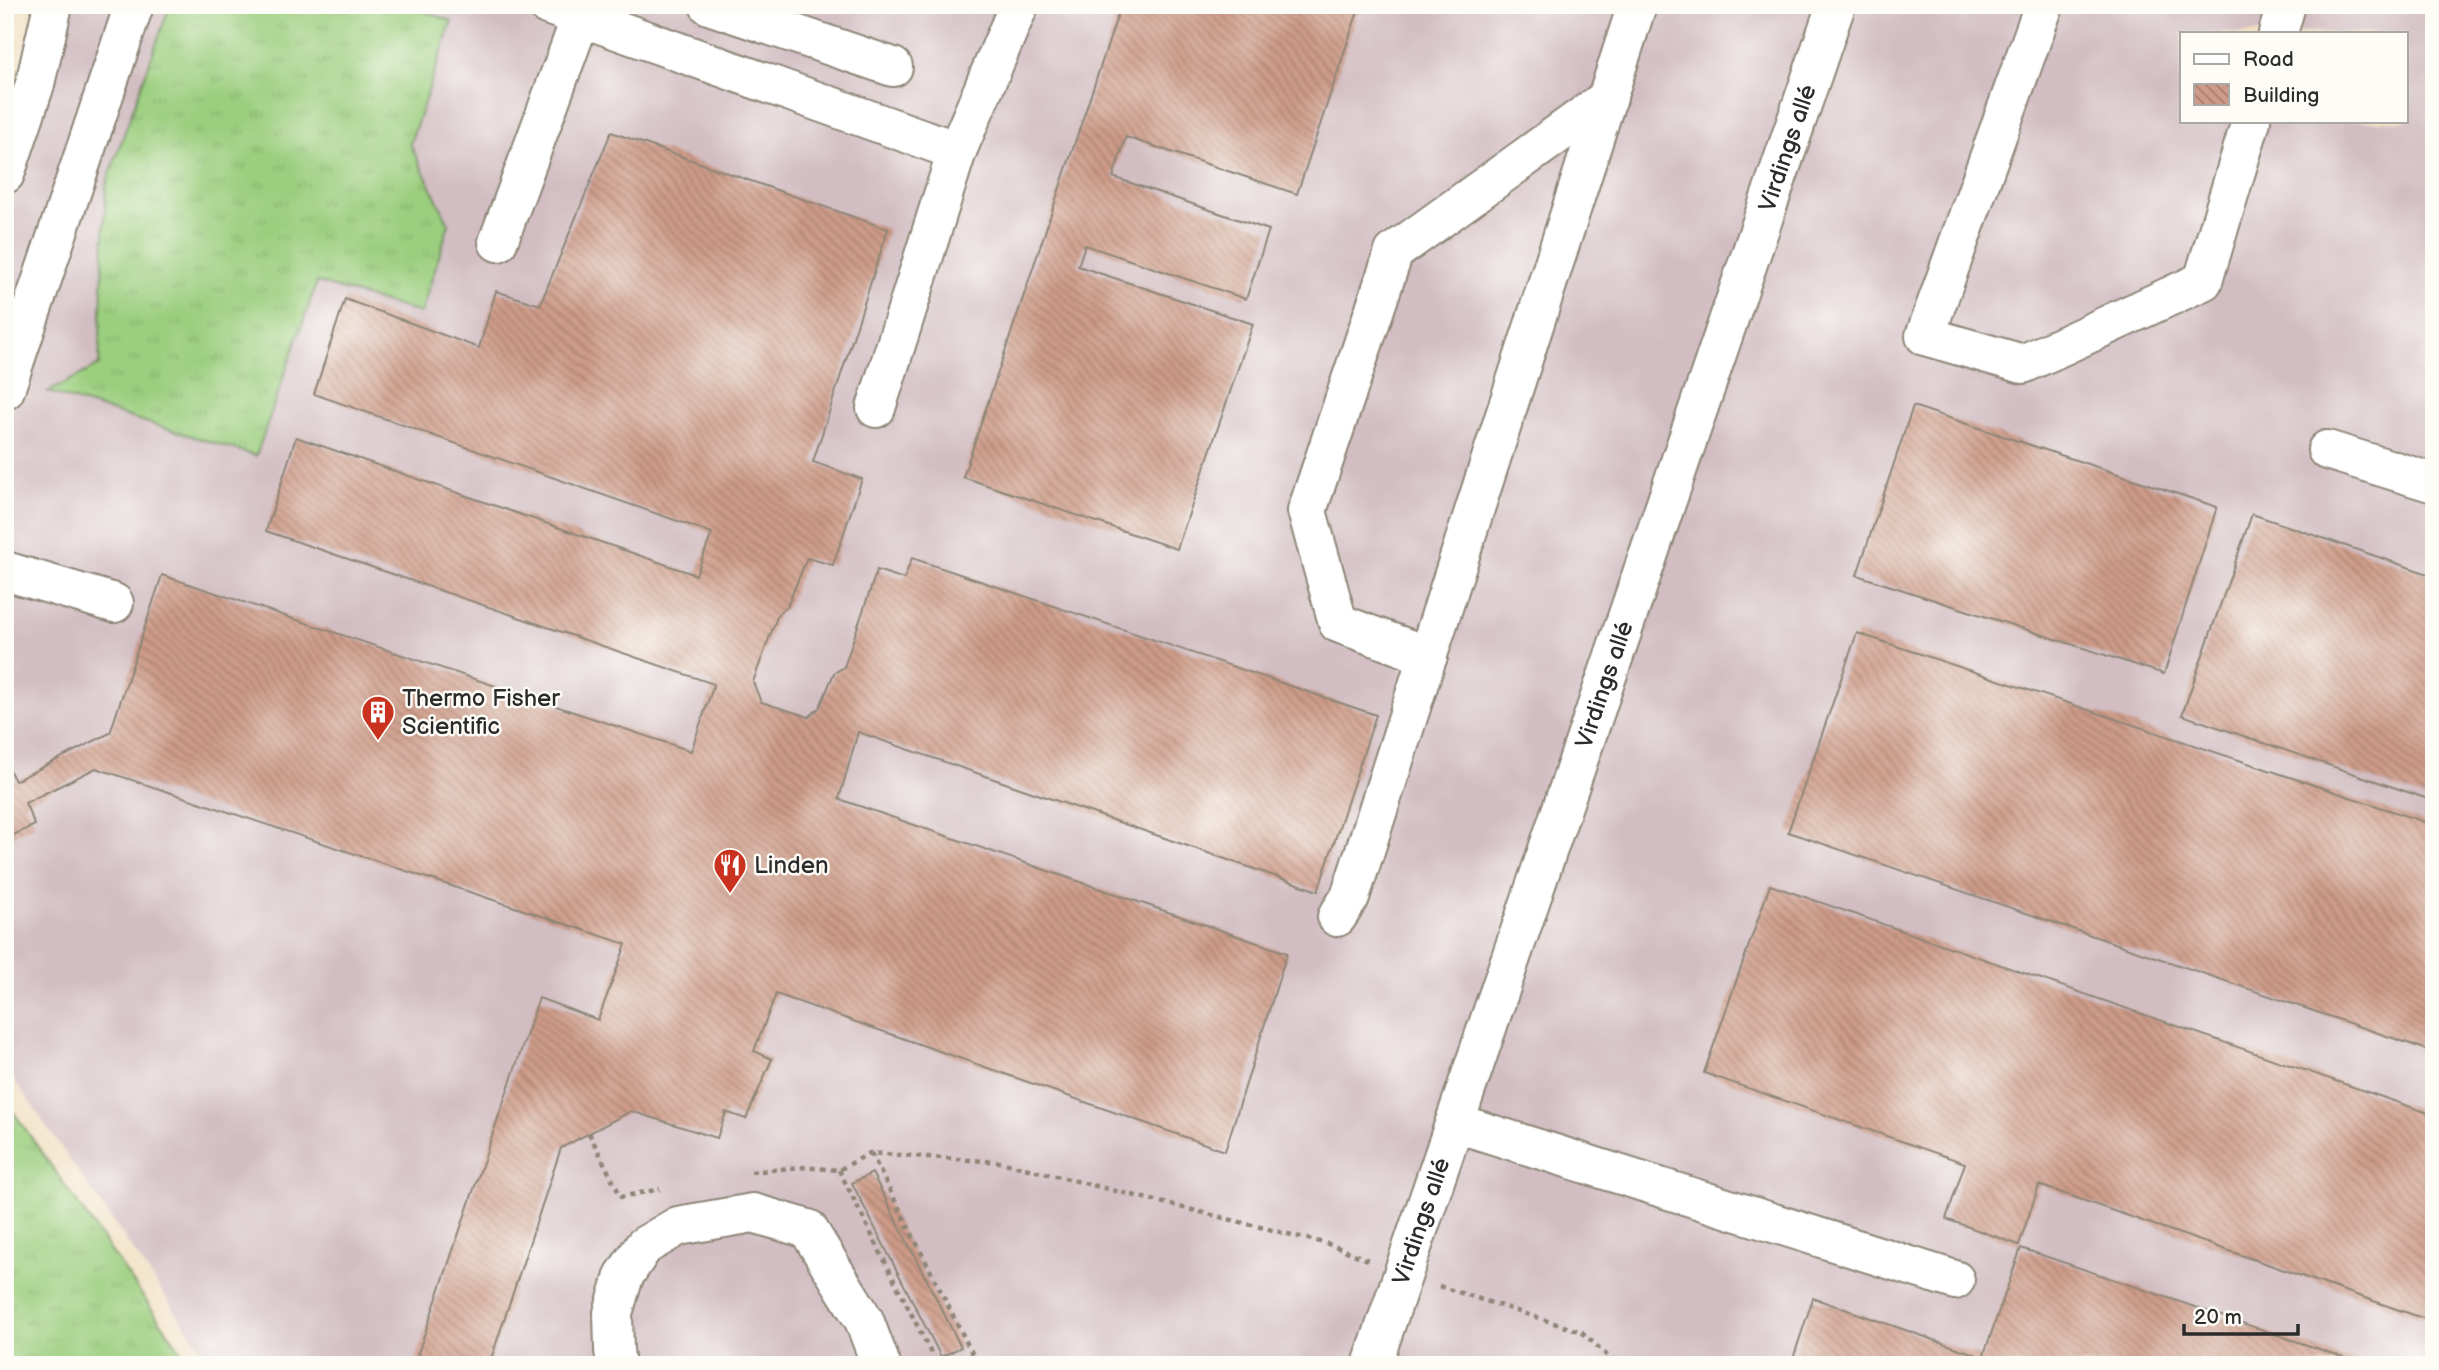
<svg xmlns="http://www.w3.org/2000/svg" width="2439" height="1370" viewBox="0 0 2439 1370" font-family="'Balsamiq Sans',sans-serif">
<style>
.industrial{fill:#d2bec2;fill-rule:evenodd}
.grass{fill:url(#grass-tufts);stroke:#637c54;stroke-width:2}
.building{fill:url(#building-back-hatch)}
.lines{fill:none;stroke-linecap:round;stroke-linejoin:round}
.minor-casing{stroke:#8e8678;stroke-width:42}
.path{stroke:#8e8678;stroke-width:4.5;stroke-dasharray:5 5;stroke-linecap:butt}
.minor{stroke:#fff;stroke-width:38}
.labels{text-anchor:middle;stroke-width:5;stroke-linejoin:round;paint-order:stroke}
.street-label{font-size:24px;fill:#2b2b2b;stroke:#fdfcf7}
.poi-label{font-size:24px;fill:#2b2b2b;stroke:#fdfcf7;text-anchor:start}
</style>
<defs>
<pattern id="grass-tufts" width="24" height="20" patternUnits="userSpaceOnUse" patternTransform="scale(1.75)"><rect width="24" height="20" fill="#9bce7e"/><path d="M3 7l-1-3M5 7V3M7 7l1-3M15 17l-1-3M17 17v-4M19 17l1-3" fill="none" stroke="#86b16d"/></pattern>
<pattern id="building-back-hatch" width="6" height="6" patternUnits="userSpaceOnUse" patternTransform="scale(1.75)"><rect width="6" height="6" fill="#ce9b88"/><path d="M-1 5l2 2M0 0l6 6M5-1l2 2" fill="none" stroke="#a77f6f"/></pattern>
</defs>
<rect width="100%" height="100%" fill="#fdfcf7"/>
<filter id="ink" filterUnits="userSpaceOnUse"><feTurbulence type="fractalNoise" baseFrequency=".0143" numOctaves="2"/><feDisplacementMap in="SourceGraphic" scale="14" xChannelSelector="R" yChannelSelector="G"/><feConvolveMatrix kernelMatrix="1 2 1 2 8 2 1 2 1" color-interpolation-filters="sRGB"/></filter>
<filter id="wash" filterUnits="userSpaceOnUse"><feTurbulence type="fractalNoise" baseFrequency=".00686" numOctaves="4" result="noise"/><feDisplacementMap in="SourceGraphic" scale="28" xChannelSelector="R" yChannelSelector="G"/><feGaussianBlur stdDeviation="1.57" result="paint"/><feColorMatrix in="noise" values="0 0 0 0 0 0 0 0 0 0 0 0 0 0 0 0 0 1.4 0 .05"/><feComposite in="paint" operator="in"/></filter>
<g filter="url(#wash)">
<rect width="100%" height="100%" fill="#f1e1c4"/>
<path class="industrial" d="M53 5H2434V1365H213L5 1067V152ZM2182 33H2406V121H2182Z"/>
<path class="grass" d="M170 5H406L452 21 410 144 449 224 421 313 317 282 256 456 48 392 99 365 106 185Z
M5 1100 191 1365H5Z"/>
<g id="blocks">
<path class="building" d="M1121 5H1360L1297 194 1126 137 1113 177 1269 230 1246 299 1085 245 1078 266 1253 324 1177 549 963 477Z
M611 132 888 229 813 462 862 479 833 565 807 558 787 607 778 614 753 682 761 702 809 717 820 707 834 673 844 667 877 570 904 579 912 558 1376 715 1318 891 858 732 839 799 1287 953 1225 1151 776 994 754 1051 772 1059 746 1119 726 1112 717 1138 631 1111 561 1148 489 1365H414L539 998 598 1020 626 944 96 768 25 803 35 825 5 839V762L15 781 110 733 162 575 691 751 714 684 266 531 296 437 696 575 712 533 314 394 345 299 479 348 496 291 540 305Z
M1913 406 2217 507 2164 674 1857 575Z
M2252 514 2434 576V801L2182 715Z
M1857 633 2434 825V1052L1788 832Z
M1770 885 2434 1115V1322L2039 1185 2019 1245 1946 1219 1965 1163 1704 1073Z
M872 1173 961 1347 941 1357 852 1183Z
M2021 1248 2363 1364V1365H1791L1813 1298 1983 1357Z"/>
</g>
</g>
<g filter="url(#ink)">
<use href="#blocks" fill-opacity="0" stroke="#8e8678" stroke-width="2"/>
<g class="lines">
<defs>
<g id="minor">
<path d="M547 5 957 151 1019 5"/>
<path d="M709 5 893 67"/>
<path d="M2044 5 1925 336 2023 364 2203 281 2251 121"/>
<path d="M2278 33 2286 5"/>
<path d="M5 174 35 84 53 5"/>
<path d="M498 242 581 17"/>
<path d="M5 390 134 5"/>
<path d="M876 408 957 151"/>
<path d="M2327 450 2434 483"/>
<path d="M5 571 114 603"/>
<path d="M1428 656 1338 623 1307 511 1394 252 1608 98"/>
<path d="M1337 917 1350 897 1637 5"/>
<path d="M1456 1123 1955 1280"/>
<path d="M616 1365 614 1350 613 1313 624 1276 644 1246 678 1226 753 1213 808 1229 864 1320 881 1365"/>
<path id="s1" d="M1372 1365 1836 5"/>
</g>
</defs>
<use href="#minor" class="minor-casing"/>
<path class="path" d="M589 1133 621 1197 660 1189
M871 1153 978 1365
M839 1170 937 1365
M751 1172 800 1167 839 1170 870 1153 1000 1162 1332 1245 1368 1260
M1439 1286 1582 1332 1617 1365"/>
<use href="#minor" class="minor"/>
</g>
</g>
<defs>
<symbol id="building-pin" viewBox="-11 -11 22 30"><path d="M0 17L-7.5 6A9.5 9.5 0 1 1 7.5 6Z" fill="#c8321e" stroke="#fdfcf7"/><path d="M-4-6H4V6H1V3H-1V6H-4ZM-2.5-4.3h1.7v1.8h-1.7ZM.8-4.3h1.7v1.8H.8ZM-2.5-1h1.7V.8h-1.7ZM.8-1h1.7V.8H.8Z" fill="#fff"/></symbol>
<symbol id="restaurant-pin" viewBox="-11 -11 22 30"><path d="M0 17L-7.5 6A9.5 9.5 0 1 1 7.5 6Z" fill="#c8321e" stroke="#fdfcf7"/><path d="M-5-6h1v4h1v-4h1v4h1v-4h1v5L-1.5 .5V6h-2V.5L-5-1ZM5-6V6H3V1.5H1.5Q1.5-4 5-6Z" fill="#fff"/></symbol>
</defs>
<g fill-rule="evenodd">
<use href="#building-pin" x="359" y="693" width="38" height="52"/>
<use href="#restaurant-pin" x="711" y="846" width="38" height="52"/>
</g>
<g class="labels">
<g class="street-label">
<text dy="8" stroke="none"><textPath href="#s1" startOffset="1286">Virdings allé</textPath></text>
<text dy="8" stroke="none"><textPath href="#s1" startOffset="719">Virdings allé</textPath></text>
<text dy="8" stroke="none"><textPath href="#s1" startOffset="152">Virdings allé</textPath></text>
</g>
<g class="poi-label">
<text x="402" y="706">Thermo Fisher<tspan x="402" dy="28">Scientific</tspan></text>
<text x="754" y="873">Linden</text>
</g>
</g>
<rect width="2439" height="1370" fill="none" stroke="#fdfcf7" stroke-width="28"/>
<rect x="2180" y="32" width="228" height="91" fill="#fdfcf7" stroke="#a9a8a5" stroke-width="2"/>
<rect x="2194" y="54" width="35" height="10" fill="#ffffff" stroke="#a9a8a5" stroke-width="2"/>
<text x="2243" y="66" font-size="21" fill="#2b2b2b">Road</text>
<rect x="2194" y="84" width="35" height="21" fill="url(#building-back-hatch)" stroke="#a9a8a5" stroke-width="2"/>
<text x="2243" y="102" font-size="21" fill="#2b2b2b">Building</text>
<path d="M2184 1324v10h114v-10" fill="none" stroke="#2b2b2b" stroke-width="3.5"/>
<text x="2194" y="1324" font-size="21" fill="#2b2b2b" stroke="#fdfcf7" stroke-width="5" paint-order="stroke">20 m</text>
</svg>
